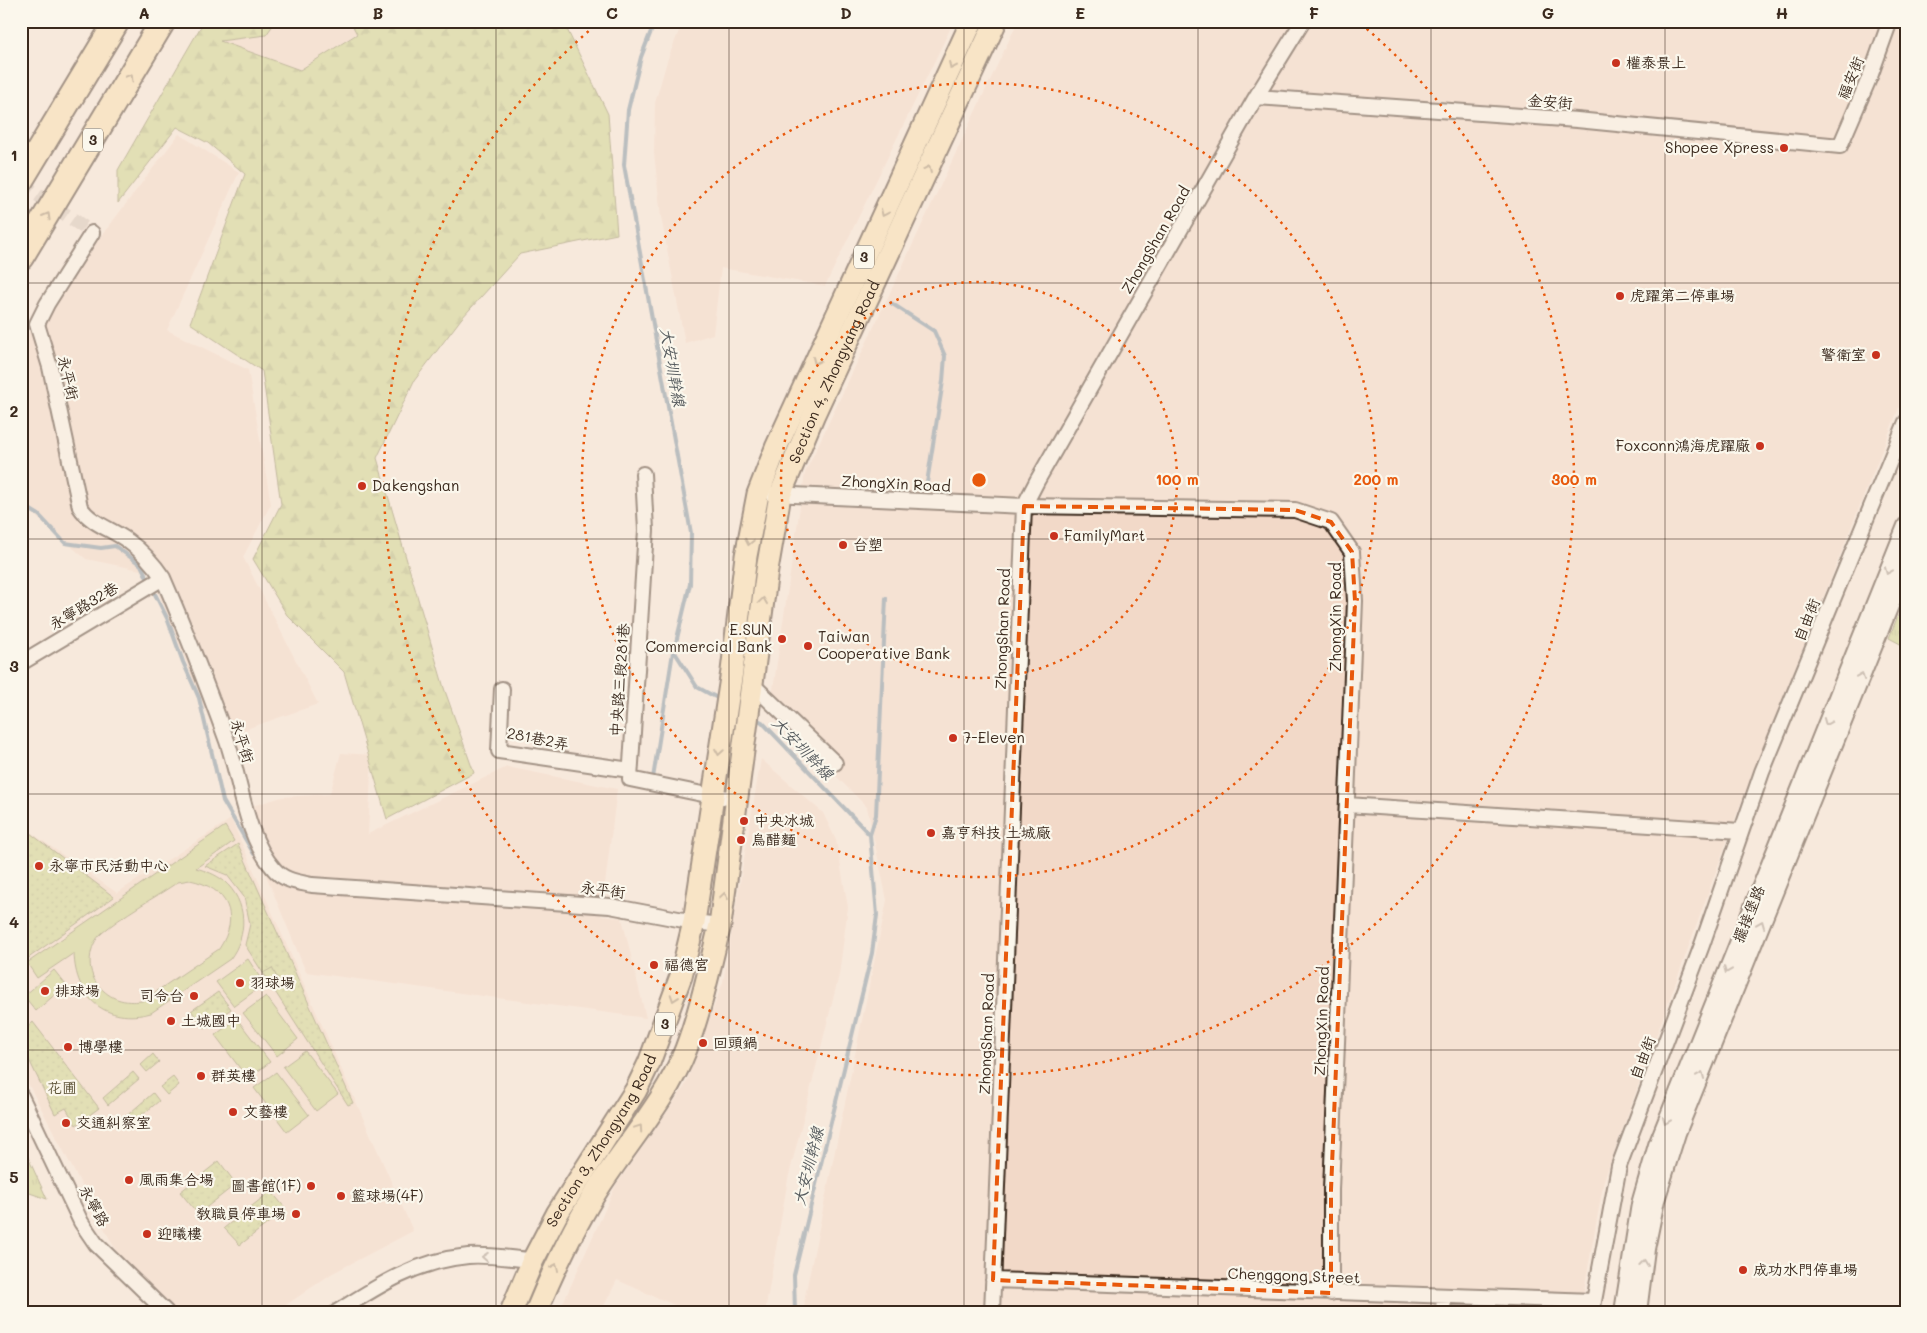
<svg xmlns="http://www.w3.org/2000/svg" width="1927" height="1333" viewBox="0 0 1927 1333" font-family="Mali,'LXGW WenKai TC',sans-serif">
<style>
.built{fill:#f2d9c8}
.grass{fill:url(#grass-dots);stroke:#817e52}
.forest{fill:url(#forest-firs);stroke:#817e52}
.park{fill:url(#park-tufts);stroke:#817e52}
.pitch{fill:#c7d285;stroke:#817e52;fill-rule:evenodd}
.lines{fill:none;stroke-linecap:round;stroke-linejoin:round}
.stream{stroke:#6f8a9c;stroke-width:4}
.minor-tunnel{stroke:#d1c3b6;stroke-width:14;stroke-dasharray:14 7;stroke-linecap:butt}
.minor-casing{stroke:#3b2a1e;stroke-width:18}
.tertiary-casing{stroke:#3b2a1e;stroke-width:20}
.primary-casing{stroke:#3b2a1e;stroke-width:25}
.motorway-casing{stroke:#3b2a1e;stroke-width:28}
.minor{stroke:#fbf7ec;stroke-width:14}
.tertiary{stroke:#fbf7ec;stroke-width:16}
.primary{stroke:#f8deab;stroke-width:21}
.motorway{stroke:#f8deab;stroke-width:24}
.oneway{stroke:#9a8464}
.oneway2{stroke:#9b9085}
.marked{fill:none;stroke:#e8590c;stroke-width:4;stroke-dasharray:10 6;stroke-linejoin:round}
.grid{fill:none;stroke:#3b2a1e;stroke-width:1;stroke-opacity:0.55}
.ring{fill:none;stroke:#e8590c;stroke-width:2.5;stroke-dasharray:2.5 5}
.poi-dot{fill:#c8321e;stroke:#fbf7ec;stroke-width:2}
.labels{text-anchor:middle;stroke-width:4.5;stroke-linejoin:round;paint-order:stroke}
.shield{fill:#fbf7ec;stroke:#75685c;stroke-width:1}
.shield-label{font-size:14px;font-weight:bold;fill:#3b2a1e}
.poi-label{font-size:15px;fill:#3b2a1e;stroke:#fbf7ec;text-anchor:start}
.street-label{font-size:15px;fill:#3b2a1e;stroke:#fbf7ec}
.park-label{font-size:15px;fill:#5e5438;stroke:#fbf7ec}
.water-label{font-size:16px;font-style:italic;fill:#555a5d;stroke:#fbf7ec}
.centre{fill:#e8590c;stroke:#fbf7ec;stroke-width:2.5}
.ring-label{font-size:15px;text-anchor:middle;font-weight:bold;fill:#e8590c;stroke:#fbf7ec;stroke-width:4.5;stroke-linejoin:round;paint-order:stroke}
.neatline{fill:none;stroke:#3b2a1e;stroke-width:2}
.grid-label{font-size:16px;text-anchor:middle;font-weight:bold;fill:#3b2a1e}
</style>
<defs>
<pattern id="grass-dots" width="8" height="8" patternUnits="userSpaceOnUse" patternTransform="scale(1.25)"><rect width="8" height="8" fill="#c7d285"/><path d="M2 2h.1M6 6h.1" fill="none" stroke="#acb472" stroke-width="1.8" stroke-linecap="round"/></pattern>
<pattern id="forest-firs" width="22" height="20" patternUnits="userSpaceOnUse" patternTransform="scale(1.25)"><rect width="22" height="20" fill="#c7d285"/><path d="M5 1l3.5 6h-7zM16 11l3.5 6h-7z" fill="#acb472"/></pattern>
<pattern id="park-tufts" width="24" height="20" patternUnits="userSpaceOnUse" patternTransform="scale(1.25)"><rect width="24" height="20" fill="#c7d285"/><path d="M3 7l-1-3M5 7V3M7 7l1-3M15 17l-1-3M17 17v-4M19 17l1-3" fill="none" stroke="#acb472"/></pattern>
</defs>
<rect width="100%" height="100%" fill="#f7e9dc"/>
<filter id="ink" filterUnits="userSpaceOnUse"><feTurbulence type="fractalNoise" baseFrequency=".02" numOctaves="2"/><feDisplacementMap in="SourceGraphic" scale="10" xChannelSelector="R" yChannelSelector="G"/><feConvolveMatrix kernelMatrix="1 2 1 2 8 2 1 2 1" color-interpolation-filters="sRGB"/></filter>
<g filter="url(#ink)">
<path class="built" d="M276 21H350L357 33 300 70 219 41 266 35Z
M683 21H954L825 286 721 268 713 334 685 343 661 217 654 153 655 103 667 61Z
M1018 21H1906V390L1736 816 1604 1180 1580 1312H804L805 1296 887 900 867 807 770 710 805 473Z
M179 134 239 172 167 330 248 370 271 504 243 557 318 704 217 739 150 572 86 559 21 504V342Z
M341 753 372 755 368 834 507 767 617 789 601 916 622 918 646 1018 306 972 239 810 282 797 330 794Z
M761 759 823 813 836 840 848 907 839 975 788 1179 765 1312H699L681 1308 617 1280 601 1312H559L616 1185 685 1086 723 982Z
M231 819 413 1231 331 1274 276 1312H177L122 1262 21 1070V973L26 970 21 954V831L26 829 117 893Z"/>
<path class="grass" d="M26 830 114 897 27 959 21 942V832Z
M238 844 353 1103 348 1105 245 945 250 924 244 897 227 875 205 866Z
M218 992 231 1009 205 1028 191 1011Z
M33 1022 99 1108 76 1125 66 1108 55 1114 21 1043V1033Z
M153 1054 159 1062 147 1072 141 1065Z
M133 1072 139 1079 108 1105 103 1098Z
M173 1077 179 1085 167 1095 160 1087Z
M153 1093 159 1101 129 1126 124 1118Z
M219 1161 236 1184 198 1214 180 1192Z
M271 1191 286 1209 240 1245 224 1228Z"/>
<path class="forest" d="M204 21H276L266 35 220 41 300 70 357 34 350 21H563L608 114 617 234 520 254 461 319 414 381 377 458 444 688 474 773 387 819 344 672 287 615 253 559 281 504 262 371 190 323 245 174 208 143 177 127 118 203V170Z"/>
<path class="park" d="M1906 596V647L1889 638Z
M21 1142 47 1199 21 1190Z"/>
<path class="pitch" d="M225 826 234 841 196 868C206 871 215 874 224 881 248 902 248 935 230 959L151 1013C106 1025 75 998 74 953L37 978 27 963ZM190 880C228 888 241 916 219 949L142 1001C124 1003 111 1000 98 985 86 971 88 945 102 933 121 916 156 897 178 882Z
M248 959 264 984 234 1006 216 982Z
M272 968 280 983 274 987 263 973Z
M54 970 66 985 36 1011 24 996Z
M266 996 298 1039 277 1056 243 1013Z
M237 1019 270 1062 248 1079 215 1035Z
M305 1051 338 1094 316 1111 283 1067Z
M276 1072 309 1115 287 1132 254 1088Z"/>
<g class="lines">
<path class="stream" d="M655 21 641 57 628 110 624 165 691 533 690 584 674 651 697 687 721 700
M891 303 934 331 945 356 943 381 926 489
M21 504 39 515 65 543 101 548 115 546 141 565 149 582
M152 588 167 618 183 662 199 698 223 801 254 854
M754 718 762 722 870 835 877 915 872 953 794 1275 795 1312
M653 778 673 652
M870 835 876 815 886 598"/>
<path class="minor-tunnel" d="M21 183 92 233"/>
<defs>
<path id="minor" d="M1256 97 1577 120 1840 146 1871 74 1890 21
M92 233 47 304 37 324 50 367 80 507C91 524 112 529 128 541 142 551 153 563 163 578 186 631 207 686 227 741 241 781 245 836 274 869 284 881 298 882 312 885L610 906 694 922 720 925
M643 474 646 530 630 779 712 796 737 799
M773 494 1024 506 1295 510 1331 522 1352 552 1355 601 1331 1190V1293
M21 663 163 578
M752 684 835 763
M502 689 499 751 630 770
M1347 805 1740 831
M21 1096 81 1222 96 1244 166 1312
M993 1280 1593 1301
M337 1312C379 1285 416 1261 468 1256 489 1254 512 1259 533 1260
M992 1312 1024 506 1037 481 1256 97 1303 21
M1443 1312 1444 1297
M1592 1312 1619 1166 1702 945 1762 772 1906 422"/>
<path id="tertiary" d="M1623 1312 1640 1204 1657 1145 1906 526
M1638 1312 1646 1249 1656 1200 1677 1133 1906 566"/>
<g id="primary">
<path id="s1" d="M511 1312 533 1260 557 1214 636 1090 649 1063 681 976 694 922 732 671 746 556 758 494 776 448 972 21"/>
<path id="s2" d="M536 1312C554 1269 574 1226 599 1187 628 1142 667 1099 686 1049 701 1009 710 966 720 925L767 570 780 495 814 414 996 21"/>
</g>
<path id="motorway" d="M21 180 117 21
M21 257 163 21"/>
</defs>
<use href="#minor" class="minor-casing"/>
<use href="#tertiary" class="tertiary-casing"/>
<use href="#primary" class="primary-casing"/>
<use href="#motorway" class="motorway-casing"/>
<use href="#minor" class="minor"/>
<use href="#tertiary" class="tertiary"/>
<use href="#primary" class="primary"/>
<use href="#motorway" class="motorway"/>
</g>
<defs><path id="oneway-chevron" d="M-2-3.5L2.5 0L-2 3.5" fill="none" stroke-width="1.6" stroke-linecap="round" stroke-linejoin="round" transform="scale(1.25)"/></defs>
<g class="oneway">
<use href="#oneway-chevron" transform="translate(952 66) rotate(115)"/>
<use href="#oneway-chevron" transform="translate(130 77) rotate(-59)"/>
<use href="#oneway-chevron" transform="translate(928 169) rotate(-65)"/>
<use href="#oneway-chevron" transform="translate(884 213) rotate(115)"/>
<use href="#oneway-chevron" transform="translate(47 216) rotate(-60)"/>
<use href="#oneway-chevron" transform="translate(816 361) rotate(114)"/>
<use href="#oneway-chevron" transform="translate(749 542) rotate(101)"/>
<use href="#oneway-chevron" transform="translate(763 601) rotate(-82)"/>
<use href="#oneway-chevron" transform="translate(719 752) rotate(99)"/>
<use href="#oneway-chevron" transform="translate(724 896) rotate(-82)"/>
<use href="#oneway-chevron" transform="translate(674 998) rotate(109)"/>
<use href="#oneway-chevron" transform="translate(639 1128) rotate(-56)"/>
<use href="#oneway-chevron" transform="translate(555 1267) rotate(-66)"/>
</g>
<g class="oneway2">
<use href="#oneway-chevron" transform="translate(1888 571) rotate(112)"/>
<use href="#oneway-chevron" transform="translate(1861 676) rotate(-68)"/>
<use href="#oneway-chevron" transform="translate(1827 722) rotate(112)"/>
<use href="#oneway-chevron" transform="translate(1761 924) rotate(-68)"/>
<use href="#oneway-chevron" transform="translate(1727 970) rotate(112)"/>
<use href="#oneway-chevron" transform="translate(1701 1075) rotate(-68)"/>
<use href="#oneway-chevron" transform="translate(1666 1121) rotate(112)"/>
<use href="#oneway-chevron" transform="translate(485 1257) rotate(-176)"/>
<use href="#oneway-chevron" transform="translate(1644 1263) rotate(-83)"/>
</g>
</g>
<path d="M0 0H1927V1333H0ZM1024 506 1295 510 1331 522 1352 552 1355 601 1331 1190V1293L993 1280Z" fill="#f7e9dc" fill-opacity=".55" fill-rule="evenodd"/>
<path class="marked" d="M1024 506 1295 510 1331 522 1352 552 1355 601 1331 1190V1293L993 1280Z"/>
<path class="grid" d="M262 21V1312M496 21V1312M729 21V1312M964 21V1312M1198 21V1312M1431 21V1312M1665 21V1312M21 283H1906M21 539H1906M21 794H1906M21 1050H1906"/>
<g class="ring">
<circle cx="979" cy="480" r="198"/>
<circle cx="979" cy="480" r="397"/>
<path d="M1361 24A595 595 0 1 1 597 24"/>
</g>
<g class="poi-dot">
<circle cx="1616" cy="63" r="5"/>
<circle cx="1784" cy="148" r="5"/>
<circle cx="1620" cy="296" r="5"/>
<circle cx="1876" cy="355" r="5"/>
<circle cx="1760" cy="446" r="5"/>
<circle cx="362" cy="486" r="5"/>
<circle cx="1054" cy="536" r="5"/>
<circle cx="843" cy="545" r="5"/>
<circle cx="782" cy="639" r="5"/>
<circle cx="808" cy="646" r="5"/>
<circle cx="953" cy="738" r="5"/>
<circle cx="744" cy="821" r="5"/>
<circle cx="931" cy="833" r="5"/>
<circle cx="741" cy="840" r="5"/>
<circle cx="39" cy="866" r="5"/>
<circle cx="654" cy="965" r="5"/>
<circle cx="240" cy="983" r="5"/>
<circle cx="45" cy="991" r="5"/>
<circle cx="194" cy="996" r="5"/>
<circle cx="171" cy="1021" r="5"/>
<circle cx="703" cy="1043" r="5"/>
<circle cx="68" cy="1047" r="5"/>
<circle cx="201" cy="1076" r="5"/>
<circle cx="233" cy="1112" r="5"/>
<circle cx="66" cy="1123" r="5"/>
<circle cx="129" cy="1180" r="5"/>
<circle cx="311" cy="1186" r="5"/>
<circle cx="341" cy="1196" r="5"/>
<circle cx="296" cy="1214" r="5"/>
<circle cx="147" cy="1234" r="5"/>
<circle cx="1743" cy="1270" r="5"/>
</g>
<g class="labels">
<g class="shield">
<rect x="83" y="128.5" width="20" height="23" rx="4"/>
<rect x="854" y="245.5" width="20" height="23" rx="4"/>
<rect x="655" y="1012.5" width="20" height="23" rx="4"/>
</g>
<g class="shield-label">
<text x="93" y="145">3</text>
<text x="864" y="262">3</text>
<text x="665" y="1029">3</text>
</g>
<g class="poi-label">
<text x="1626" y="68">權泰景上</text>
<text x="1774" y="153" text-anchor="end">Shopee Xpress</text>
<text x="1630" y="301">虎躍第二停車場</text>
<text x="1866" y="360" text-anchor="end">警衛室</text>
<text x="1750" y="451" text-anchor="end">Foxconn鴻海虎躍廠</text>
<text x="372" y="491">Dakengshan</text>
<text x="1064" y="541">FamilyMart</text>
<text x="853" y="550">台塑</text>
<text x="772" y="635" text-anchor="end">E.SUN<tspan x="772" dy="17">Commercial Bank</tspan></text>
<text x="818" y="642">Taiwan<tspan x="818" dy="17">Cooperative Bank</tspan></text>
<text x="963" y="743">7-Eleven</text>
<text x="754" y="826">中央冰城</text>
<text x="941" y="838">嘉亨科技 土城廠</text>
<text x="751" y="845">烏醋麵</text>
<text x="49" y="871">永寧市民活動中心</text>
<text x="664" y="970">福德宮</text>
<text x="250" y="988">羽球場</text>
<text x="55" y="996">排球場</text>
<text x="184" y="1001" text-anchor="end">司令台</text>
<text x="181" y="1026">土城國中</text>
<text x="713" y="1048">回頭鍋</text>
<text x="78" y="1052">博學樓</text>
<text x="211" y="1081">群英樓</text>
<text x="243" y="1117">文藝樓</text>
<text x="76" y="1128">交通糾察室</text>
<text x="139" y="1185">風雨集合場</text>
<text x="301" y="1191" text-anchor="end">圖書館(1F)</text>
<text x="351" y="1201">籃球場(4F)</text>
<text x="286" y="1219" text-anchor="end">教職員停車場</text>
<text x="157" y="1239">迎曦樓</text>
<text x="1753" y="1275">成功水門停車場</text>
</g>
<g class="street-label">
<text transform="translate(1851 78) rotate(-68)" y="5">福安街</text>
<text transform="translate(1550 102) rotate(4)" y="5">金安街</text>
<text transform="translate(1156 240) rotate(-60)" y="5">ZhongShan Road</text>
<text dy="5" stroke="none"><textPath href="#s2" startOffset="1001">Section 4, Zhongyang Road</textPath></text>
<text transform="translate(68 378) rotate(77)" y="5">永平街</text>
<text transform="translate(896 484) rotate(3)" y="5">ZhongXin Road</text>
<text transform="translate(84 606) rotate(-31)" y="5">永寧路32巷</text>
<text transform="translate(1336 617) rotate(-90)" y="5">ZhongXin Road</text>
<text transform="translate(1807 620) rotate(-68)" y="5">自由街</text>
<text transform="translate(1003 629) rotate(-88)" y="5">ZhongShan Road</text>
<text transform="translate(620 680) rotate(-86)" y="5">中央路三段281巷</text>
<text transform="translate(538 739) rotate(11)" y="5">281巷2弄</text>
<text transform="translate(242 741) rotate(73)" y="5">永平街</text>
<text transform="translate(603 890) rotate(7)" y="5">永平街</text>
<text transform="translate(1749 914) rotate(-68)" y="5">擺接堡路</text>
<text transform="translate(1322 1021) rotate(-88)" y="5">ZhongXin Road</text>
<text transform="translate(987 1034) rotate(-88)" y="5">ZhongShan Road</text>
<text transform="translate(1643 1058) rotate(-69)" y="5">自由街</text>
<text dy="5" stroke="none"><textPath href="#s1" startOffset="194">Section 3, Zhongyang Road</textPath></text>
<text transform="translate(94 1206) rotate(61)" y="5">永寧路</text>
<text transform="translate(1294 1276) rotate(2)" y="5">Chenggong Street</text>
</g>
<g class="park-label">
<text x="62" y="1093">花圃</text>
</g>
<g class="water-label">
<text transform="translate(673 367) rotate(80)" y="6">大安圳幹線</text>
<text transform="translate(803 748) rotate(46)" y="6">大安圳幹線</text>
<text transform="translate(808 1166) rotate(-76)" y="6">大安圳幹線</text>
</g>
</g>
<circle cx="979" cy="480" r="8" class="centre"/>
<g class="ring-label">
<text x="1177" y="485">100 m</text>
<text x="1376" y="485">200 m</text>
<text x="1574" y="485">300 m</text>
</g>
<rect width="1927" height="1333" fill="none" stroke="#fbf7ec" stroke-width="55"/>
<rect x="28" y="28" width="1872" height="1278" class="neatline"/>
<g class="grid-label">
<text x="144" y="19">A</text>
<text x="378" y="19">B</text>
<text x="612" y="19">C</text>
<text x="846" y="19">D</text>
<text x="1080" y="19">E</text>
<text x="1314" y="19">F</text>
<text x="1548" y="19">G</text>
<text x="1782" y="19">H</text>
<text x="14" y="161">1</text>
<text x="14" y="417">2</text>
<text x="14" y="672">3</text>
<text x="14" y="928">4</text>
<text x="14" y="1183">5</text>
</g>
</svg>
